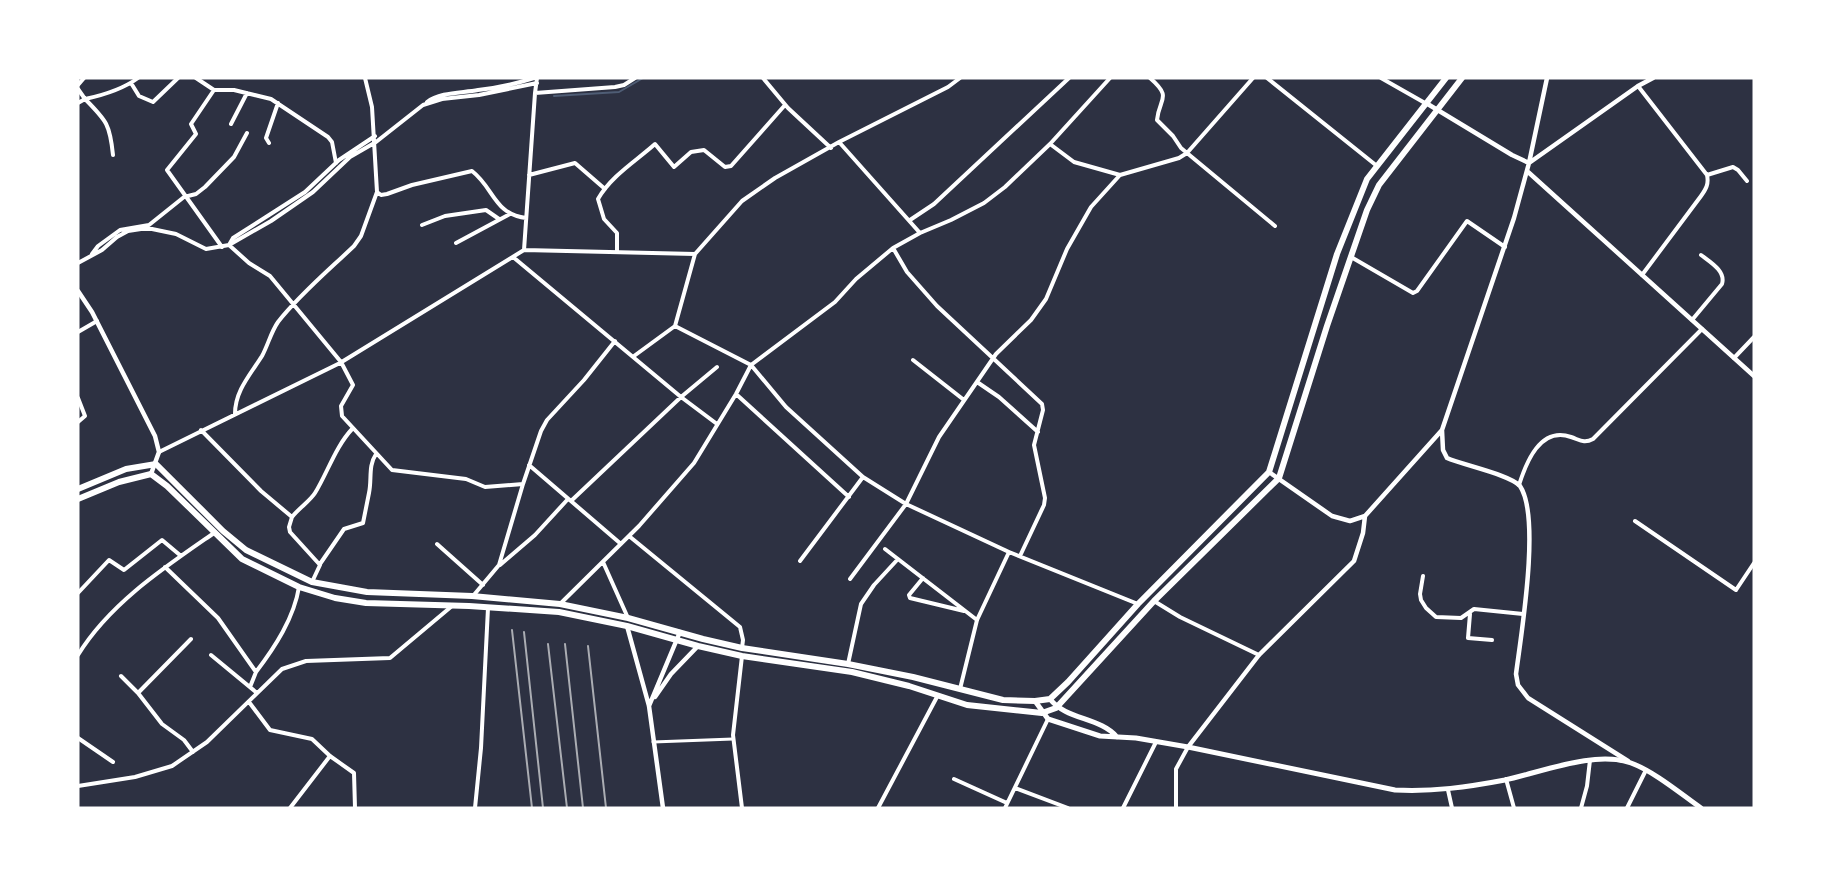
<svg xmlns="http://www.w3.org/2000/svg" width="1832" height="886" viewBox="0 0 1832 886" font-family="'IBM Plex Sans',sans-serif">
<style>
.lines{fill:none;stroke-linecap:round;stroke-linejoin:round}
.stream{stroke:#4f5d75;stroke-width:2}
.pedestrian{stroke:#fff;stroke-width:3}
.minor{stroke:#fff;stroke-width:4}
.tertiary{stroke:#fff;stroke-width:4.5}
.secondary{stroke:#fff;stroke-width:5}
.primary{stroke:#fff;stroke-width:6}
.rail{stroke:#abadb3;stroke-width:2}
</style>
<rect width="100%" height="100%" fill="#2d3142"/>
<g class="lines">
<path class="stream" d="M554 96 619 92 643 78"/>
<path class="pedestrian" d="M653 742 733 739"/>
<path class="minor" d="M196 78 214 90H234L271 99 328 137 332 142 336 163
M763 78 788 108 831 148
M1150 78C1173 98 1159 98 1157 120L1173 136 1181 148 1275 226
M1267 78 1377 166
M1381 78 1425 103
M131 83 139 96 153 102 178 78
M78 85 84 78
M1638 86 1707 175C1709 184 1706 189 1701 196L1642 275
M78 89 85 99 78 103
M214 90 191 124 196 134 167 170 222 247
M535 93 615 87 624 85 635 78
M427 102C440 92 462 93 478 90 497 88 515 84 534 78
M231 124 247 93
M375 136 339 160 305 192 233 238 229 245 249 263 270 276 341 362 353 385 341 406 342 416 392 470 466 479 485 487 523 484 499 565 473 596
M839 142 920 233
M269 143 266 138 278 103
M1050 144 1074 162 1120 175 1179 158 1187 153 1253 78
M113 155C110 125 107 121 85 99 104 95 123 89 138 78
M529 175 575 163 605 189
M1707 175 1733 167 1738 170 1747 181
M377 192 381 195 387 194 412 185 472 171C494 188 494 214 526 218
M910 220 934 204 1069 78
M422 225 445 216 486 210 499 219
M456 243 510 214
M893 248 907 272 937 306 1042 404 1043 410 1034 445 1045 498 1044 505 1020 556
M524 250 535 93 537 78
M524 250 695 254
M617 252V233L604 219 598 199C611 176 636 161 655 144L674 167 691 152 704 150 725 167 731 166 785 105
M92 254 98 246 120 230 149 225 184 197 196 194 205 187 234 157 247 133
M513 257 681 397 717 424
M1351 257 1413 293 1417 291 1467 221 1505 247
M78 263 102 250 117 237 128 231 141 229H152L176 234 206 249 229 245 271 221 313 192 350 157 376 142 423 105 442 99 479 95 537 83
M1692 320 1722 284C1726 271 1710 262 1701 255
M675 326 751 365 786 407 863 477 906 504 1009 552 1138 604
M78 332 97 321
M634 356 675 326 695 254 742 201 775 178 839 142 948 87 960 78
M1734 358 1754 337
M913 360 964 400
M977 382 999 397 1038 432
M736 394 849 497
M78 398 85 416 78 422
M235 414C235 391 250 375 262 356 268 345 271 332 278 322 300 294 329 270 354 246L361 236 377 192 372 107 365 78
M201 430 261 491 292 517 289 527 290 532 320 565 312 582
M159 452 340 363 524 250
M529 465 621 544
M523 484 541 431 547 420 584 380 615 341
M1519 485C1526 463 1540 426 1571 437 1580 440 1584 444 1593 439L1702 329
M571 501 681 397 717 367
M292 517C299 508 310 501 315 493 328 472 335 447 353 428
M1635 521 1736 590 1754 563
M629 536 740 627 743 640 742 648
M437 544 483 585
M885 549 977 620
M800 561 863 477
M603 562 628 618
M320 564 344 529 363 523C365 513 367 503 369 493 372 479 368 466 376 454
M500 565 535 535 568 499
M165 567 218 618 256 672 250 687
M1423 576 1420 594 1421 600 1426 608 1436 617 1461 618 1474 609 1523 614
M923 578 909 595 910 598 964 611
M850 579 906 504 939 437 996 354 1031 320 1046 299 1067 249 1091 207 1120 175
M78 593 109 560 124 570 162 540 181 556
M1154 601 1180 617 1259 655
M560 604 639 526 694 463 736 394 751 365 835 302 856 279 893 248 920 233 951 220 984 203 1005 187 1050 144 1110 78
M1470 614 1468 638 1492 640
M78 655C110 603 165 567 214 533
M211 655 257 693
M742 656 733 735 742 808
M848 664 861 604 874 585 898 559
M256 672C275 647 294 618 299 587
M121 676 138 693 162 724 184 740 193 752
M960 689 977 620 1009 552
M138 693 191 639
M249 702 270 730 312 739 330 756 354 773 355 808
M78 738 113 762
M954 779 1007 803
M1506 779 1514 808
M78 786 135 777 172 766 207 742 282 669 306 661 390 658 452 606
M1015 788 1068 808
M1448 790 1452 808
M290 808 330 756
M475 808 481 748 488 608
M878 808 938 695
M1005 808 1048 719
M1123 808 1156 742
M1176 808V769L1188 747
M1581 808 1587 786 1590 760
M1627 808 1646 770"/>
<path class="tertiary" d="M1426 103 1512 155 1529 163 1638 86 1653 78
M1527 171 1754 376
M78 291 92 312 155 436 159 452 151 474
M1442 430 1443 450 1447 458C1463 465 1511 475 1520 486 1541 517 1521 635 1516 674L1518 685 1528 698 1628 761
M1269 472 1332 516 1350 521 1365 516
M627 626 649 706 663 808
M655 697 671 674 698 646
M649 706 680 632
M1188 747 1259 655 1354 561 1363 533 1365 516 1442 430 1514 218 1529 163 1547 78"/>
<path class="secondary" d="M1050 699C1066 720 1100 717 1117 737
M1035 701 1048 719 1100 736 1136 738 1188 747 1395 790C1433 792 1468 787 1505 780 1542 772 1595 750 1631 763 1655 772 1681 794 1701 808"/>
<path class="primary" d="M78 489 126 469 156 464 223 531 246 550 312 582 367 592 472 596 560 604 628 618 703 639 742 648 848 664 913 677 1003 700 1035 701 1050 699 1068 682 1138 604 1269 472 1337 254 1367 179 1446 78
M78 499 119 482 151 474 167 486 242 559 299 587 335 598 366 603 469 606 559 612 627 626 698 646 742 656 852 672 909 686 967 705 1042 713 1056 708 1154 601 1279 478 1327 326 1367 210 1379 185 1462 78"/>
<path class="rail" d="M512 630 532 808
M524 632 543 808
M548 644 567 808
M565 644 583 808
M588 646 606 808"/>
</g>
<rect width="1832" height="886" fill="none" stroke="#ffffff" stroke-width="159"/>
</svg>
